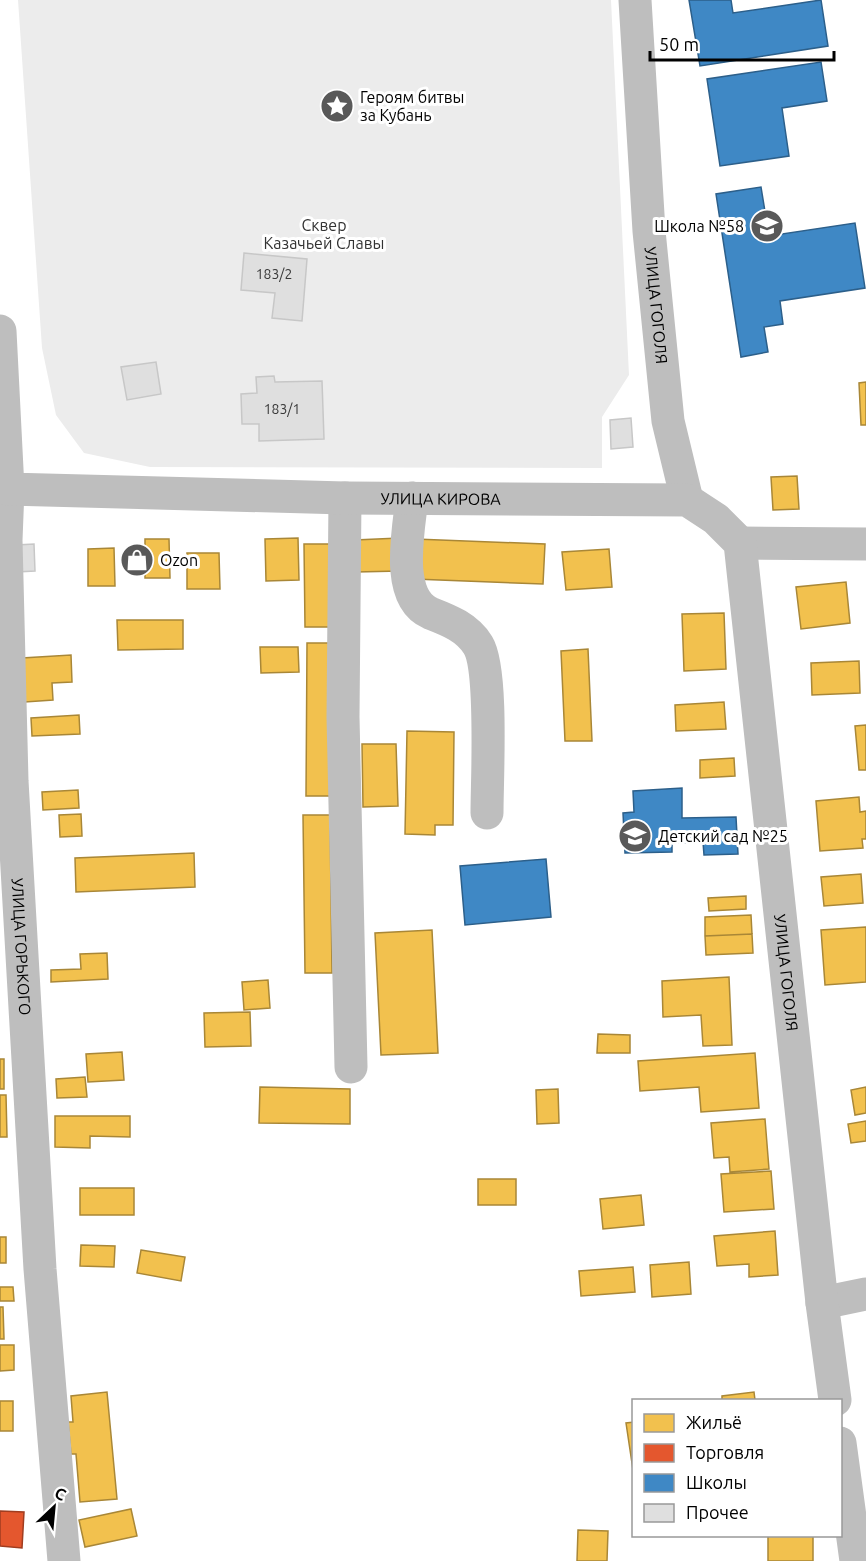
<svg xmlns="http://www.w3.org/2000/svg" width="866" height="1561" viewBox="0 0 866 1561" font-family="Ubuntu,sans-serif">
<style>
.green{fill:#ececec}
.homes{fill:#f2c14e;stroke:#a98737;stroke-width:1.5}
.shops{fill:#e4572e;stroke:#a03d20;stroke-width:1.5}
.schools{fill:#3f88c5;stroke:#2c5f8a;stroke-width:1.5}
.building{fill:#dfdfdf;stroke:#c7c7c7;stroke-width:1.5}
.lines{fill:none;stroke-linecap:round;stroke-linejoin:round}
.minor{stroke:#bebebe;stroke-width:33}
.major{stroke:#bebebe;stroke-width:33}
.labels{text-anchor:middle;stroke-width:6;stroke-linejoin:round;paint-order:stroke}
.number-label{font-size:14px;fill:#383838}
.poi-label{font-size:16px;fill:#000;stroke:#fff;text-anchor:start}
.park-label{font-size:16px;fill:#333;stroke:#fff}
.street-label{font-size:16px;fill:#000;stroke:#fff}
</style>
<rect width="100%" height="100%" fill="#fff"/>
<path class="green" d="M18 0H611L629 375 602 417V468L150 467 84 453 56 415 42 348Z"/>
<path class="homes" d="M866 382V425H861L859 383Z
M797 476 799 509 773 510 771 477Z
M298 538 299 580 266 581 265 539Z
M399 538 400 571 356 572 355 540Z
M145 539H169L170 578H145Z
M415 539 545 544 543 584 414 579Z
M304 544H336L337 627H305Z
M114 548 115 586H88V549Z
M609 549 612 587 566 590 562 552Z
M187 553H219L220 589H187Z
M846 582 850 623 801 629 796 587Z
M724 613 726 669 684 671 682 614Z
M117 620H183V649L118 650Z
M307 643H337L336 796H306Z
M260 647H298L299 672 261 673Z
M588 649 592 741H565L561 651Z
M71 655 72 682 52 683 53 700 25 702 22 658Z
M859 661 860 693 812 695 811 663Z
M724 702 726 729 676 731 675 705Z
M79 715 80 734 32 736 31 718Z
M866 725V770H859L855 726Z
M407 731 454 732 453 825H435V835L405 834Z
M362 744H396L398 806 363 807Z
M734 758 735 776 700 778V760Z
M78 790 79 808 43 810 42 792Z
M859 797 860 812 866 811V839H862L863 848 820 851 816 801Z
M81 814 82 836 60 837 59 815Z
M303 815H330L332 973H305Z
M194 853 195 887 76 892 75 858Z
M861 874 863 903 824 906 821 877Z
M746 896V909L709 911 708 898Z
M751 915 752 934 705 936V917Z
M866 927V982L825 985 821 930Z
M432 930 438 1053 381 1055 375 933Z
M752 934 753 953 706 955 705 936Z
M107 953 108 979 51 982V970L81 969 80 954Z
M729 977 732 1045 703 1046 701 1015 663 1017 662 981Z
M268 980 270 1008 244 1010 242 982Z
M250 1012 251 1046 205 1047 204 1013Z
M598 1034 630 1035V1053H597Z
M122 1052 124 1080 88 1082 86 1054Z
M755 1053 759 1108 701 1112 699 1087 640 1091 638 1061Z
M0 1059H4V1089H0Z
M85 1077 87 1097 57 1098 56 1079Z
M260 1087 350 1089V1124L259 1123Z
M866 1087V1113L855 1115 851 1090Z
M558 1089 559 1123 537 1124 536 1090Z
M0 1095H6L7 1137H0Z
M55 1116H130V1137L90 1136V1148L55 1147Z
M765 1119 769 1169 730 1172 729 1157 714 1158 711 1123Z
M866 1121V1141L851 1143 848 1124Z
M771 1171 774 1209 724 1212 721 1174Z
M478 1179H516V1205H478Z
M80 1188H134V1215H80Z
M641 1195 644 1225 603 1229 600 1199Z
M775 1231 778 1275 749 1277V1264L717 1266 714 1236Z
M0 1237H6V1263H0Z
M81 1245 115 1246 114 1267 80 1266Z
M141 1250 185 1257 181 1281 137 1273Z
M689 1262 691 1294 652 1297 650 1265Z
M633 1267 635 1292 581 1296 579 1271Z
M0 1287H13L14 1301H0Z
M0 1307H3L4 1339H0Z
M0 1345H14V1370L0 1371Z
M107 1392 117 1499 80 1502 76 1454H71L68 1422H73L71 1396Z
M754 1392 755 1400H722V1396Z
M0 1401H13V1431H0Z
M634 1422V1470H633L626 1423Z
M131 1509 137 1536 85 1547 79 1520Z
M578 1530 608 1531 607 1561H577Z
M768 1536H813V1561H768Z"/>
<path class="shops" d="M0 1511 24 1512 22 1548 0 1546Z"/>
<path class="schools" d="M689 0H731L733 13 821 0 828 46 700 66Z
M821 62 827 101 782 108 789 156 720 166 707 79Z
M761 187 769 236 855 223 865 288 780 301 783 324 764 327 768 352 741 357 716 194Z
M682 788V818L736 817 738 854 704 855 703 842 676 843 675 834H672V852L625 853 623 813 634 812 633 791Z
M546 859 551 917 465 925 460 866Z"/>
<path class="building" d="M244 253 307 259 302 321 272 318 275 293 241 290Z
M156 362 161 394 127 400 121 367Z
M274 376 275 382 322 381 324 439 259 441V424H242L241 394 257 393 256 377Z
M631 418 633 447 611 449 610 420Z
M34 544 35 571 17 572 16 545Z"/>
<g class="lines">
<g class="minor">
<path id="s1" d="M635 0 649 231 668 421 687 500"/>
<path id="s2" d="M0 490 8 489 6 540 12 781 40 1269 64 1561"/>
<path d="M345 498 343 717 351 1067"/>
<path d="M412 498C409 528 394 597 430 613 448 620 467 627 478 645 493 669 487 779 487 813"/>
<path d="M740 543 866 544"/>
<path d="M822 1303 866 1294"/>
</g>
<g class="major">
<path id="s3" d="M0 331 8 489 345 498 687 500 716 519 740 543 822 1303 835 1400"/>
<path d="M840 1443 856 1561"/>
</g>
</g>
<defs>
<symbol id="sight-disc" viewBox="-11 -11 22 22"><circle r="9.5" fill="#595959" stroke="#fff"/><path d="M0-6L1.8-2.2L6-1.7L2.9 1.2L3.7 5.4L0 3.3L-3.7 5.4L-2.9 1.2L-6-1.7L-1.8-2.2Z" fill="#fff"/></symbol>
<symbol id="school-disc" viewBox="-11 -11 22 22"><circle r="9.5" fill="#595959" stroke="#fff"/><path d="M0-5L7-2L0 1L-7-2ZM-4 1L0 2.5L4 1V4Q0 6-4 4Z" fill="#fff"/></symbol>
<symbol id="shop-disc" viewBox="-11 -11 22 22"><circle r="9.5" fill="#595959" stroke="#fff"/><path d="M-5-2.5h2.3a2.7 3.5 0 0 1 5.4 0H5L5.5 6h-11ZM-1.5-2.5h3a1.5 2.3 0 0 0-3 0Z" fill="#fff"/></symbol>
</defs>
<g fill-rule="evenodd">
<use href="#sight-disc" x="318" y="87" width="38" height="38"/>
<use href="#school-disc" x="748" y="207" width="38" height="38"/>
<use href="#shop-disc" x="118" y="541" width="38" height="38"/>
<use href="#school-disc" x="616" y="817" width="38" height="38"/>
</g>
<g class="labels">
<g class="number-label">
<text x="274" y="279">183/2</text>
<text x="282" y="414">183/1</text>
</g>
<g class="poi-label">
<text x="360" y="103">Героям битвы<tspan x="360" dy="18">за Кубань</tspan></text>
<text x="744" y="232" text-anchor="end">Школа №58</text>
<text x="160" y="566">Ozon</text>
<text x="658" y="842">Детский сад №25</text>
</g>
<g class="park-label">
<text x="324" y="231">Сквер<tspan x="324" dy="18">Казачьей Славы</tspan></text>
</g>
<g class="street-label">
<text dy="6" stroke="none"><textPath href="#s1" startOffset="306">УЛИЦА ГОГОЛЯ</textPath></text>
<text dy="6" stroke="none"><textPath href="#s3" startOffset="591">УЛИЦА КИРОВА</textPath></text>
<text dy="6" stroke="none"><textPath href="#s2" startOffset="466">УЛИЦА ГОРЬКОГО</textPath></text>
<text dy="6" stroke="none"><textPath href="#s3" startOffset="1338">УЛИЦА ГОГОЛЯ</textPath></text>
</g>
</g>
<rect x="632" y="1399" width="210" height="138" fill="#ffffff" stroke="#999999" stroke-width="1.5"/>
<rect x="644" y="1414" width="30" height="18" fill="#f2c14e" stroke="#999999" stroke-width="1.5"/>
<text x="686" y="1429" font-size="18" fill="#000000">Жильё</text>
<rect x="644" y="1444" width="30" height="18" fill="#e4572e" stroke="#999999" stroke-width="1.5"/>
<text x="686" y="1459" font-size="18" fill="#000000">Торговля</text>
<rect x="644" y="1474" width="30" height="18" fill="#3f88c5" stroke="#999999" stroke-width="1.5"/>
<text x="686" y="1489" font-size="18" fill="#000000">Школы</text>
<rect x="644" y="1504" width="30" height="18" fill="#dfdfdf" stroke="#999999" stroke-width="1.5"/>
<text x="686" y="1519" font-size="18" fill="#000000">Прочее</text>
<g transform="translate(54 1507) rotate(26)" stroke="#ffffff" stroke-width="4.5" paint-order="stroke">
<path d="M0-4.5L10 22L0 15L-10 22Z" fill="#000000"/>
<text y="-9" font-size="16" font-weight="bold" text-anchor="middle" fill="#000000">С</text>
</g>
<path d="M650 51v9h184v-9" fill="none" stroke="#000000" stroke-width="3"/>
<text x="659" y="51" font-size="18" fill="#000000" stroke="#ffffff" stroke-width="4.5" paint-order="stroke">50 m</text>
</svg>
